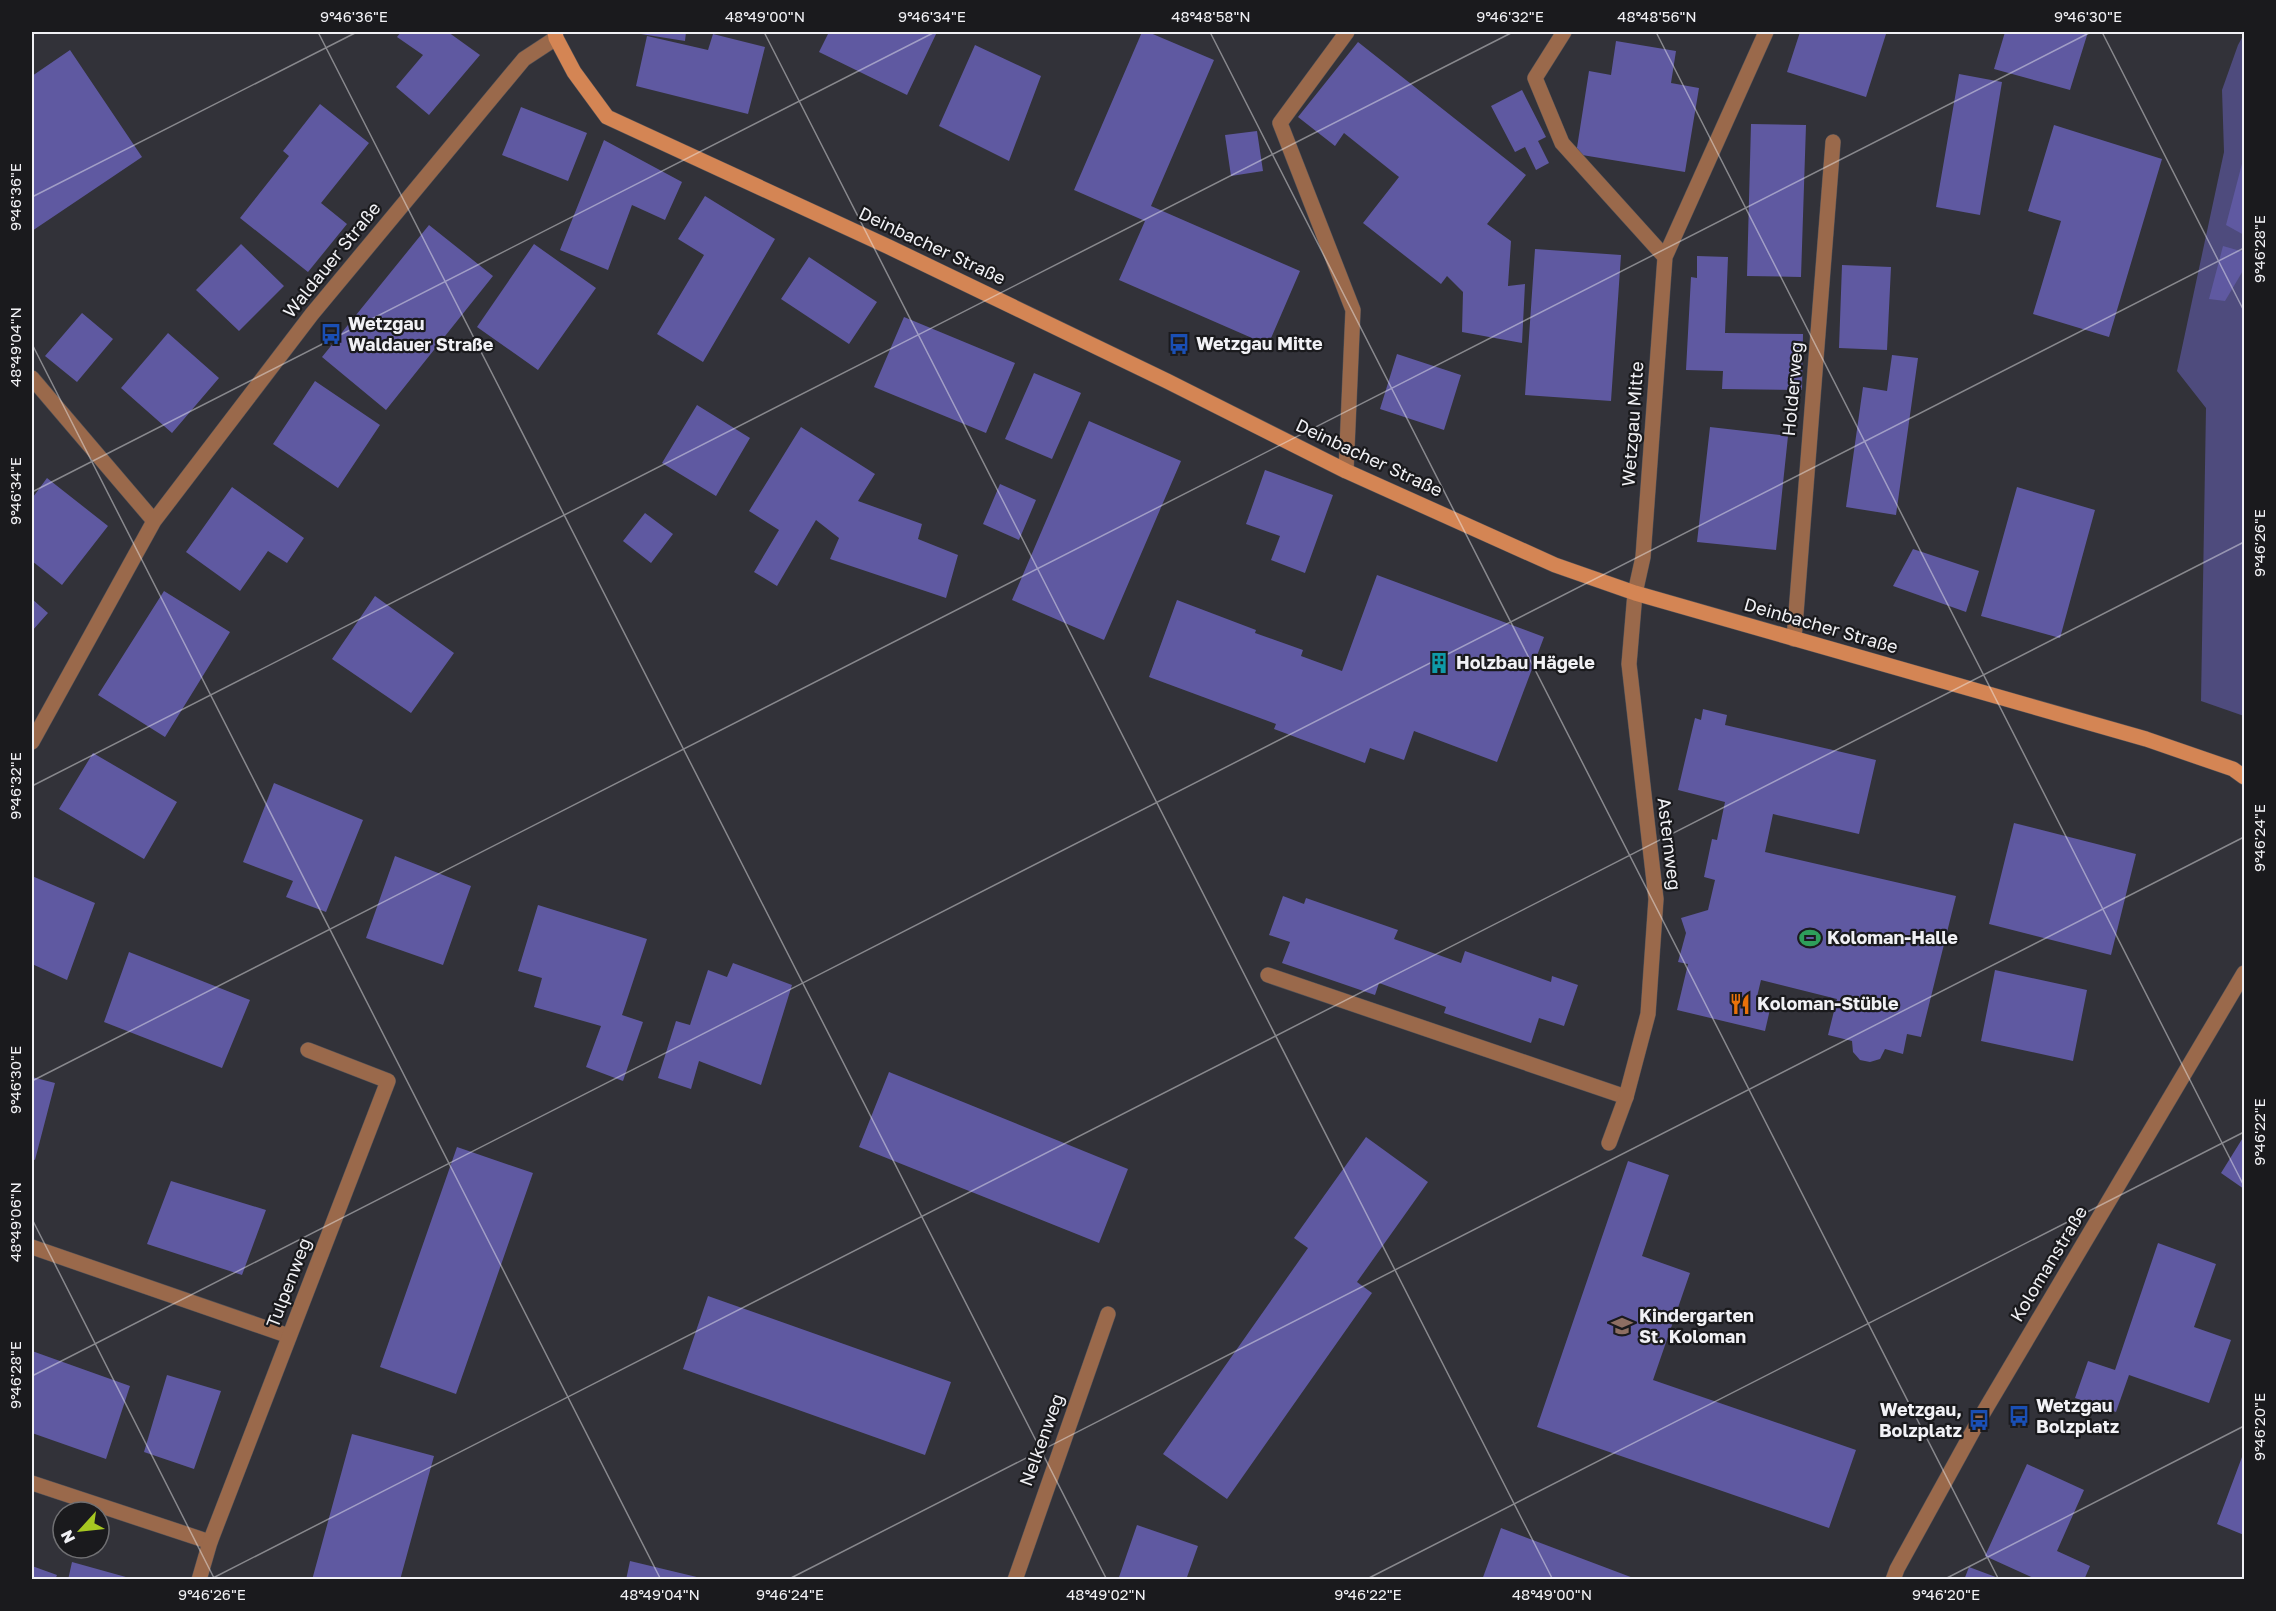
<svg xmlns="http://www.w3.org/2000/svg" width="2276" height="1611" viewBox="0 0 2276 1611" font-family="'Golos Text',sans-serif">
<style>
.green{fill:#4e4b7d}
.building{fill:#5f59a1}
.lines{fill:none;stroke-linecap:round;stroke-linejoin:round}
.lane-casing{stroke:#515157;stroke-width:16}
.street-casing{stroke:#515157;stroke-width:16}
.secondary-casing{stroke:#515157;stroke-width:16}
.lane{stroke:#9a694b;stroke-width:15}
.street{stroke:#9a694b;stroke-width:15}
.secondary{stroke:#d48554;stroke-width:15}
.ticks{fill:none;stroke:#f1f1f5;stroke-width:1.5;stroke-opacity:0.45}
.labels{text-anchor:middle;stroke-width:4.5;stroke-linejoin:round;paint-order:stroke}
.street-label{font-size:18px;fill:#f1f1f5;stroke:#1a1a1d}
.poi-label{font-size:18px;font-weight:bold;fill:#f1f1f5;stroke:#1a1a1d;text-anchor:start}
.neatline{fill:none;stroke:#f1f1f5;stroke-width:2}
.ticks-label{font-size:15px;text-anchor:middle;fill:#f1f1f5}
</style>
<rect width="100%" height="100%" fill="#323239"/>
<path class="green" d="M2244 34V716L2201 701 2206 408 2177 371 2224 152 2222 90 2238 45Z"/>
<path class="building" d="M401 32H448L480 55 429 115 396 87 423 55 397 37Z
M642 32H686L685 41 641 34Z
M829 32H937L907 95 819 52Z
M1142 32H1148L1214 60 1151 206 1300 271 1268 345 1119 280 1145 221 1074 190Z
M1800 32H1880L1886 34 1866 97 1787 72Z
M2005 32H2088L2070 90 1994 69Z
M713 34 765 47 748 114 636 86 647 36 708 50Z
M1616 41 1676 51 1671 83 1699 88 1685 172 1576 154 1589 71 1611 75Z
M1358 42 1526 175 1487 224 1511 241 1508 286 1525 284 1522 343 1462 332 1463 292 1447 276 1441 284 1363 223 1399 177 1344 133 1335 146 1298 117Z
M975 45 1041 76 1009 161 939 126Z
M70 50 142 157 32 231V76Z
M1959 74 2002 82 1980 215 1936 207Z
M1522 90 1546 137 1538 141 1549 163 1536 170 1525 147 1515 152 1491 106Z
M320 104 369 143 321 203 347 224 308 272 240 218 289 156 283 151Z
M521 107 587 133 568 181 502 155Z
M1751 124 1806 125 1801 277 1747 276Z
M2054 125 2162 159 2109 337 2033 314 2061 221 2028 211Z
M1257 131 1263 171 1231 176 1225 135Z
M604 140 682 182 665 220 632 205 608 270 560 250Z
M2244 156V235L2226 225Z
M705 196 775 239 703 362 657 334 704 255 678 239Z
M429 225 493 276 386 410 322 357Z
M241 244 284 286 239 331 196 290Z
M534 244 596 288 538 370 477 327Z
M2223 246 2244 252V269L2225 301 2209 299Z
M1535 249 1621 255 1611 401 1525 395Z
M1697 256 1728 257 1725 333 1803 334 1802 390 1722 389 1723 371 1686 370 1691 277 1697 278Z
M809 257 877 302 849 344 781 299Z
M1842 265 1891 267 1887 350 1839 348Z
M82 313 113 339 77 382 45 356Z
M904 317 1015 363 986 433 874 387Z
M168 333 219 378 172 433 121 388Z
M1397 354 1461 375 1444 430 1380 409Z
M1892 355 1918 358 1896 515 1846 507 1863 387 1887 391Z
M1034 373 1081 393 1052 459 1005 439Z
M315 381 380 425 338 488 273 444Z
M697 405 750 438 716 496 662 463Z
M1089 421 1181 461 1104 640 1012 600Z
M801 427 875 474 858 501 922 524 918 539 958 555 946 598 830 559 839 538 816 520 777 586 754 572 779 530 749 511Z
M1710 427 1788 436 1776 550 1697 542Z
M1265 470 1333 495 1305 573 1271 560 1280 536 1246 524Z
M47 478 108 526 62 585 32 561V496L33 497Z
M1000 484 1036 500 1019 540 983 524Z
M232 487 304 538 287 563 268 551 240 591 186 552Z
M2017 487 2095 510 2060 638 1981 616Z
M645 513 673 534 651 563 623 541Z
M1913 549 1979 571 1966 612 1893 586Z
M1377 575 1544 637 1497 762 1414 731 1404 760 1370 748 1365 763 1274 729 1276 724 1149 677 1177 600 1256 630 1255 633 1303 650 1301 656 1342 671Z
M164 591 230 632 165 737 98 695Z
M375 596 454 653 411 713 332 659Z
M32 599 48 613 32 631Z
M1703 709 1727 715 1725 725 1876 760 1859 834 1773 814 1765 852 1956 896 1921 1037 1907 1034 1903 1054 1885 1049 1880 1059 1870 1062 1860 1060 1853 1052 1852 1041 1828 1035 1837 999 1761 980 1756 1001 1771 1005 1765 1031 1677 1010 1688 964 1678 962 1686 933 1681 918 1708 910 1715 880 1704 877 1712 839 1717 840 1725 802 1678 790 1695 718 1701 720Z
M93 753 177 802 144 859 59 809Z
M274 783 363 820 326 912 286 897 293 881 243 862Z
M2014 823 2136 854 2111 955 1989 924Z
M395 856 471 886 443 965 366 938Z
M32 876 95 903 67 980 32 964Z
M1283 896 1304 904 1306 898 1398 930 1394 939 1461 963 1465 951 1551 982 1552 976 1578 985 1564 1026 1539 1018 1531 1043 1444 1013 1446 1007 1379 983 1375 995 1282 963 1290 942 1269 935Z
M538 905 647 939 622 1015 643 1022 623 1081 586 1067 601 1026 534 1007 542 978 518 971Z
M129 952 250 1000 222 1068 104 1022Z
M733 963 792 985 761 1085 699 1061 691 1089 658 1078 676 1021 690 1025 708 970 727 977Z
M1995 970 2087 990 2073 1061 1981 1041Z
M889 1072 1128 1169 1099 1243 859 1147Z
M32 1077 55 1083 35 1160 32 1159Z
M2244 1136V1189L2221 1173Z
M1366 1137 1428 1182 1357 1282 1372 1293 1227 1499 1163 1454 1308 1248 1294 1238Z
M457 1147 533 1173 456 1394 380 1367Z
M1628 1161 1669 1175 1642 1256 1690 1273 1653 1380 1856 1450 1829 1528 1537 1427Z
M171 1181 266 1210 242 1275 147 1244Z
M2158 1243 2216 1264 2194 1327 2231 1340 2209 1403 2129 1375 2116 1412 2075 1398 2088 1361 2115 1370Z
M708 1296 951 1382 925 1455 683 1369Z
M32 1351 130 1386 106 1459 32 1433Z
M167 1375 221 1391 194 1469 144 1452Z
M352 1434 434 1456 400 1580H312Z
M2242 1457 2244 1458V1535L2217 1524Z
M2027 1464 2084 1490 2057 1551 2090 1566 2084 1580H2038L1985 1556Z
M1137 1525 1198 1546 1186 1580H1118Z
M1501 1528 1636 1579V1580H1482Z
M630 1561 705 1579V1580H626Z
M72 1562 133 1579V1580H68Z
M32 1566 57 1575 55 1580H32Z
M1969 1567 2001 1579V1580H1964Z"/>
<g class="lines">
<defs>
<path id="lane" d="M1268 975 1626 1097
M32 1247 289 1336
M32 1483 210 1542"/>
<path id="street" d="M1564 32 1535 78 1562 143 1665 257
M32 378 154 521
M1346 471 1353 310 1280 123 1347 32
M1794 639 1833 142
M32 742 154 521 312 314 524 59 556 38
M1609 1143 1626 1097 1648 1014 1656 899 1629 664 1635 593 1643 557 1665 257 1766 32
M199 1580 210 1542 388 1081 308 1050
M1015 1580 1108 1314
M1893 1580 1897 1569 1979 1420 2244 973"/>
<path id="secondary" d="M555 32 556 38 574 72 607 117 889 247 1167 381 1346 471 1555 565 1635 593 2146 739 2233 769 2244 777"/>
</defs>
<use href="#lane" class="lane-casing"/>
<use href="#street" class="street-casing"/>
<use href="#secondary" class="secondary-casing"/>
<use href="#lane" class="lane"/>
<use href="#street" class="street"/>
<use href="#secondary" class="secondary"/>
</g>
<path class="ticks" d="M318 32 1107 1580M764 32 1553 1580M1210 32 1999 1580M1656 32 2244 1186M2102 32 2244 311M32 197 357 32M32 344 661 1580M32 492 935 32M32 786 1513 32M32 1081 2091 32M32 1219 215 1580M32 1376 2244 248M209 1580 2244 542M787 1580 2244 837M1365 1580 2244 1132M1943 1580 2244 1426"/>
<defs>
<symbol id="bus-bare" viewBox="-9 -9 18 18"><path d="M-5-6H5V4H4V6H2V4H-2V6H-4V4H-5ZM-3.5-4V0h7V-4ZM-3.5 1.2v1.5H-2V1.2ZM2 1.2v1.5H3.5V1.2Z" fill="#1a4fb4" stroke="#1a1a1d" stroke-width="2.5" paint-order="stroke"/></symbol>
<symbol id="building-bare" viewBox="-9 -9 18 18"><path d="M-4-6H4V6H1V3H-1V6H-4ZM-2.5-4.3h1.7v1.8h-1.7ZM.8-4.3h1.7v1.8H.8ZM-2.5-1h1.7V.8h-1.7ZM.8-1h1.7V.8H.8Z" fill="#0f9aa8" stroke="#1a1a1d" stroke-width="2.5" paint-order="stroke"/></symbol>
<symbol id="stadium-bare" viewBox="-9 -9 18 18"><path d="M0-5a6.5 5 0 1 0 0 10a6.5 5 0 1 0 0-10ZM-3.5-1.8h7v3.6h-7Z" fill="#2e9e5b" stroke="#1a1a1d" stroke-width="2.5" paint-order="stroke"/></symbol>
<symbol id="restaurant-bare" viewBox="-9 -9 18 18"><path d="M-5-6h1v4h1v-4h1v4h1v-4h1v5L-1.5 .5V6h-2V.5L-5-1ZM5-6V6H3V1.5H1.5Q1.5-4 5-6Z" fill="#e8710a" stroke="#1a1a1d" stroke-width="2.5" paint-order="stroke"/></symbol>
<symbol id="school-bare" viewBox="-9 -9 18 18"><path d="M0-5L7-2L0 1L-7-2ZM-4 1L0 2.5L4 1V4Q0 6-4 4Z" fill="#8d6e63" stroke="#1a1a1d" stroke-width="2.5" paint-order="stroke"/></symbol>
</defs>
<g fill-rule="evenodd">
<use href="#bus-bare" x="316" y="319" width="30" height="30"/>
<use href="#bus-bare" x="1164" y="329" width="30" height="30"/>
<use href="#building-bare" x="1424" y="648" width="30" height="30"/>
<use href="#stadium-bare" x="1795" y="923" width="30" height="30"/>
<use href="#restaurant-bare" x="1725" y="989" width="30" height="30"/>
<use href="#school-bare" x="1607" y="1311" width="30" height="30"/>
<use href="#bus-bare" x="2004" y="1401" width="30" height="30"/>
<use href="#bus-bare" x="1964" y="1405" width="30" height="30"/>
</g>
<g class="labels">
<g class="street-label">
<text transform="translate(932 246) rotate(25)" y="6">Deinbacher Straße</text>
<text transform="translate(332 260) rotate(-51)" y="6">Waldauer Straße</text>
<text transform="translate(1793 389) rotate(-85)" y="6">Holderweg</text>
<text transform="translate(1633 424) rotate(-86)" y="6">Wetzgau Mitte</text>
<text transform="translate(1369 458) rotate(25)" y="6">Deinbacher Straße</text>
<text transform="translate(1821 626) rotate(16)" y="6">Deinbacher Straße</text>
<text transform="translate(1669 844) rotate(83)" y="6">Asternweg</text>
<text transform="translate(2049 1264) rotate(-59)" y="6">Kolomanstraße</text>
<text transform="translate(289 1283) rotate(-69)" y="6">Tulpenweg</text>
<text transform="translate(1042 1440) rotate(-70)" y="6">Nelkenweg</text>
</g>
<g class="poi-label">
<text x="348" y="330">Wetzgau<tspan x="348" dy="21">Waldauer Straße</tspan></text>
<text x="1196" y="350">Wetzgau Mitte</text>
<text x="1456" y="669">Holzbau Hägele</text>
<text x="1827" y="944">Koloman-Halle</text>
<text x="1757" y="1010">Koloman-Stüble</text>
<text x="1639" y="1322">Kindergarten<tspan x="1639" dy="21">St. Koloman</tspan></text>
<text x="2036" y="1412">Wetzgau<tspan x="2036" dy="21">Bolzplatz</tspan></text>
<text x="1962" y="1416" text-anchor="end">Wetzgau,<tspan x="1962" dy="21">Bolzplatz</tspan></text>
</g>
</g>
<rect width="2276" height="1611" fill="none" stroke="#1a1a1d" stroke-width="66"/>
<g transform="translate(81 1530) rotate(243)"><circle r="28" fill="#1a1a1d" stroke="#707073" stroke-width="1.5"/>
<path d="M0-4.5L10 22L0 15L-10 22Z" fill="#a6c821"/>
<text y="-9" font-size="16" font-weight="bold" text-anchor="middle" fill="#f1f1f5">N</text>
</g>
<rect x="33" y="33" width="2210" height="1545" class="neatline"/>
<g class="ticks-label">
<text x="354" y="22">9°46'36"E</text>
<text x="765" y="22">48°49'00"N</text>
<text x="932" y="22">9°46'34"E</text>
<text x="1211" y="22">48°48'58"N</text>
<text x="1510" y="22">9°46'32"E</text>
<text x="1657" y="22">48°48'56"N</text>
<text x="2088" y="22">9°46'30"E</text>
<text transform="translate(16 197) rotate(-90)" y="5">9°46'36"E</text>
<text transform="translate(2260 249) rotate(-90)" y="5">9°46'28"E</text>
<text transform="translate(16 347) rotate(-90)" y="5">48°49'04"N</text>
<text transform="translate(16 491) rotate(-90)" y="5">9°46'34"E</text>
<text transform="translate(2260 543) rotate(-90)" y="5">9°46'26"E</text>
<text transform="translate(16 786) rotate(-90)" y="5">9°46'32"E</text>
<text transform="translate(2260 838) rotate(-90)" y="5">9°46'24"E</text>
<text transform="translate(16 1080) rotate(-90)" y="5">9°46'30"E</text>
<text transform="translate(2260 1132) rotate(-90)" y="5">9°46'22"E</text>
<text transform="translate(16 1222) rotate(-90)" y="5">48°49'06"N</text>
<text transform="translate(16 1375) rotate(-90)" y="5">9°46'28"E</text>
<text transform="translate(2260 1427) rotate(-90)" y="5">9°46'20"E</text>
<text x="212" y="1600">9°46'26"E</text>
<text x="660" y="1600">48°49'04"N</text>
<text x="790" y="1600">9°46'24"E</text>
<text x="1106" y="1600">48°49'02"N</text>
<text x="1368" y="1600">9°46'22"E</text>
<text x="1552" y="1600">48°49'00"N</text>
<text x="1946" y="1600">9°46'20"E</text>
</g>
</svg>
